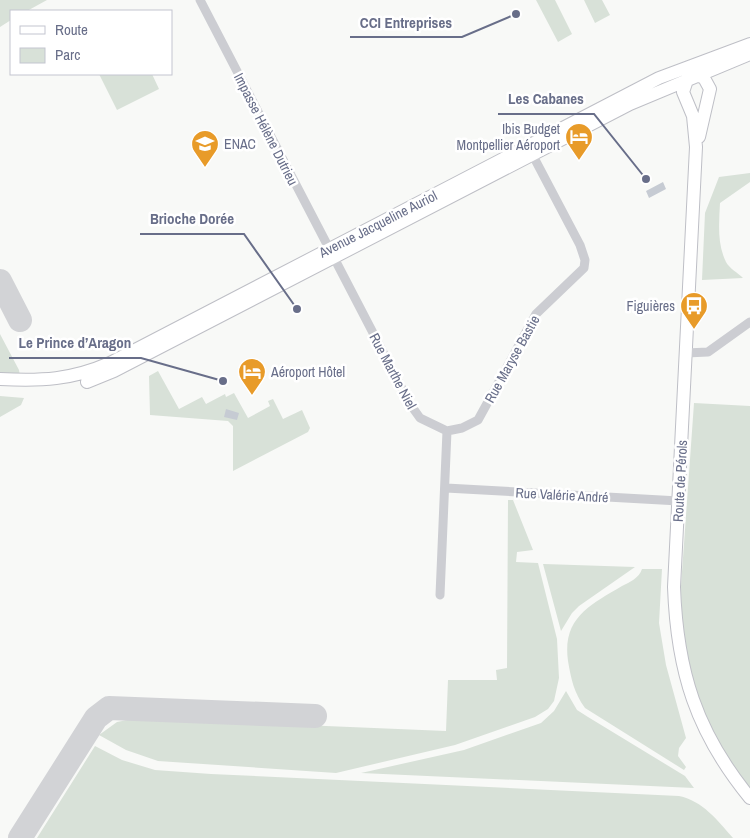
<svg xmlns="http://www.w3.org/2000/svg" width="750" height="838" viewBox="0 0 750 838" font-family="'Archivo Narrow',sans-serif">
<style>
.green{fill:#d8e1d8}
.water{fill:#c6cbd3}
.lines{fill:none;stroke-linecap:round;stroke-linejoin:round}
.taxiway{stroke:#d2d3d6;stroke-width:24}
.secondary-casing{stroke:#bebfc6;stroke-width:14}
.street{stroke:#cccdd2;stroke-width:9}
.secondary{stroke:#fff;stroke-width:12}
.labels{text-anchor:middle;stroke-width:5;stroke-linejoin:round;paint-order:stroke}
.street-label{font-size:14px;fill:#686e89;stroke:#fff}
.poi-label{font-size:14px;fill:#686e89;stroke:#fff;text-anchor:end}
.leader{fill:none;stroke:#686e89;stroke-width:2}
.callout-dot{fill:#686e89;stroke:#fff;stroke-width:2}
.callout-label{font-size:15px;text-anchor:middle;font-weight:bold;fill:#686e89;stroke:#fff;stroke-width:5;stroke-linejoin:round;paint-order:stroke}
</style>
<rect width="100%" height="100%" fill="#f8f9f7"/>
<path class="green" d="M0 0H47L27 11H11V20L0 27Z
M536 0H555L572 34 558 42Z
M584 0H602L610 15 595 23Z
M99 74H152L159 89 117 110Z
M750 173V182L720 203C719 223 717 244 726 262 729 268 738 273 743 278L702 280 705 213 719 177Z
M0 334 19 370 20 377 0 375Z
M158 371 179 409 202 397 206 404 225 394 226 397 234 393 248 418 270 406 268 401 273 399 283 419 302 410 310 428 308 432 233 471V426L228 421 150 415 149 376Z
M0 396 24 398 21 405 0 417Z
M694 403 750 406V793L735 772 699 705 682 645 681 586Z
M508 500H513L533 550 517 552 516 562 538 563 557 639 559 678 554 701 548 709 535 717 455 745 336 773 158 761 126 750 99 735 117 722 137 718 446 731 448 680H497L496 670 507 668Z
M543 564H544L635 567 579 606 572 613 561 631Z
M642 569H662L659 623 666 665 686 738 679 748 678 756 686 767 684 770 585 708C574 693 571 679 568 661 562 618 590 605 622 586 630 582 639 578 642 569Z
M566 691 577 710 588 717 685 776 694 788 361 773 464 750 541 723 554 711Z
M95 746 122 760 155 770 211 774 679 796C703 801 717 820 733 838H37Z"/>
<path class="water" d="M663 182 666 189 649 198 646 191Z
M226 409 239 413 237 420 224 417Z"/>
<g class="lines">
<path class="taxiway" d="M0 281 20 320
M20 838 96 718 109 708 315 716"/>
<defs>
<path id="secondary" d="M692 73 704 78 710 89 699 137
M689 74 683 92 693 116 696 147 674 587C677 671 696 732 750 798
M0 379C42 381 71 380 110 363L659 78 750 44
M87 382 114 371 630 104 750 54"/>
</defs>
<use href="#secondary" class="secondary-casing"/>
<path class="street" d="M200 0 410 404 420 418 447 431
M686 353 708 352 750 322
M447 431 462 428 478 420 536 314 584 268 585 260 580 245 530 150
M446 488 679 501
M440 595 447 431"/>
<use href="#secondary" class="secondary"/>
</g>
<defs>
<symbol id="hotel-pin" viewBox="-11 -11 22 30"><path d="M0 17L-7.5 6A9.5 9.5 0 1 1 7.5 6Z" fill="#e89b29" stroke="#fff"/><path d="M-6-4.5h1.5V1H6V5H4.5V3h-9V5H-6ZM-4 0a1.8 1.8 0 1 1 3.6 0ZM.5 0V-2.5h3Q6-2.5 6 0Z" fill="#fff"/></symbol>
<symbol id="university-pin" viewBox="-11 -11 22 30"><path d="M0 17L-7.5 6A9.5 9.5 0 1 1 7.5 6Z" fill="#e89b29" stroke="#fff"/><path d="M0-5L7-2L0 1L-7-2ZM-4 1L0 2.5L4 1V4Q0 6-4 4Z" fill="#fff"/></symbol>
<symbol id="bus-pin" viewBox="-11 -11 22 30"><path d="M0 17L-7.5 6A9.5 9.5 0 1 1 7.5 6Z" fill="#e89b29" stroke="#fff"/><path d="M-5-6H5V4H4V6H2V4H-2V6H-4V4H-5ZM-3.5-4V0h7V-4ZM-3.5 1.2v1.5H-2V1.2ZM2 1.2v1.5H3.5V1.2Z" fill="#fff"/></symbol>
</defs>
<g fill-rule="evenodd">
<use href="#hotel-pin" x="563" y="121" width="32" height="43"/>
<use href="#university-pin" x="189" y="128" width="32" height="43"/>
<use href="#bus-pin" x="678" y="290" width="32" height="43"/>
<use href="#hotel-pin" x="236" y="356" width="32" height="43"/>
</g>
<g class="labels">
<g class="street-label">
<text transform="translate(266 129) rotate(63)" y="5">Impasse Hélène Dutrieu</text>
<text transform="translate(378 224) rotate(-27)" y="5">Avenue Jacqueline Auriol</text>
<text transform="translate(512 359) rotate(-61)" y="5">Rue Maryse Bastie</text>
<text transform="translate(393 371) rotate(62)" y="5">Rue Marthe Niel</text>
<text transform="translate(680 481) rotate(-87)" y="5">Route de Pérols</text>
<text transform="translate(562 495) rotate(3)" y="5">Rue Valérie André</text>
</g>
<g class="poi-label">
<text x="560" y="134">Ibis Budget<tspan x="560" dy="16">Montpellier Aéroport</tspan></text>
<text x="224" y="149" text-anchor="start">ENAC</text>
<text x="675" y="311">Figuières</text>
<text x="271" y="377" text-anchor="start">Aéroport Hôtel</text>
</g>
</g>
<path class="leader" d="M516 14L462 37H350M646 179L594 114H498M297 309L244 234H140M223 381L141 358H9"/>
<g class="callout-dot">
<circle cx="516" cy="14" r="5"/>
<circle cx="646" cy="179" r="5"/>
<circle cx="297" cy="309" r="5"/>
<circle cx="223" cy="381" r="5"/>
</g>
<g class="callout-label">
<text x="406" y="28">CCI Entreprises</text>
<text x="546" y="104">Les Cabanes</text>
<text x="192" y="224">Brioche Dorée</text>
<text x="75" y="348">Le Prince d’Aragon</text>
</g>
<rect x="10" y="10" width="162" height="65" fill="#ffffff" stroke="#c3c5d0"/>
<rect x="20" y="26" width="25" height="8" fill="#ffffff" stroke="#c3c5d0"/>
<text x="55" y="35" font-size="15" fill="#686e89">Route</text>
<rect x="20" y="48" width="25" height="15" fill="#d8e1d8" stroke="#c3c5d0"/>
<text x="55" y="60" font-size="15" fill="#686e89">Parc</text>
</svg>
